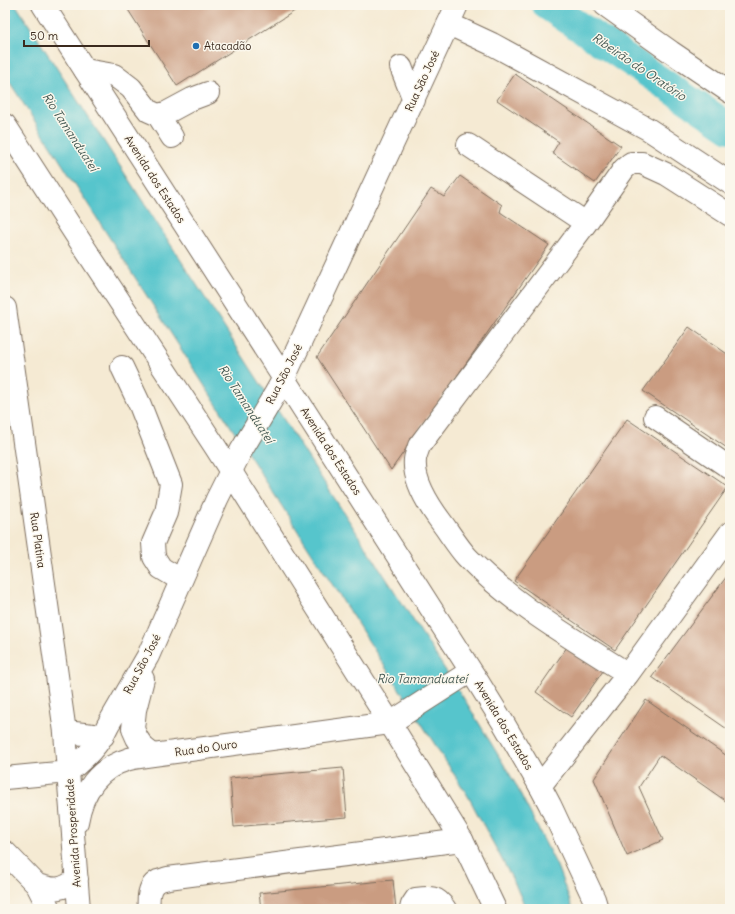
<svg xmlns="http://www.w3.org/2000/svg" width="735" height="914" viewBox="0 0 735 914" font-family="Delius,sans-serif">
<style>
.water{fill:#57c5cc;stroke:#497875}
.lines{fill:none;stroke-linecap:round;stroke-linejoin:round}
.river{stroke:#57c5cc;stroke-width:30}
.building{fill:#ca9c81}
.minor-casing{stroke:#7c6d5d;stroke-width:24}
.major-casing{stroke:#7c6d5d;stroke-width:24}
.highway-casing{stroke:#7c6d5d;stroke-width:24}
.minor{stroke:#fff;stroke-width:22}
.major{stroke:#fff;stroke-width:22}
.highway{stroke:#fff;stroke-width:22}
.poi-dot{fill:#1f6fb2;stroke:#fbf7ec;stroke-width:1.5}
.labels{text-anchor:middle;stroke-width:3;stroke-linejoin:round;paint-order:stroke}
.poi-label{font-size:11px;fill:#3b2a1e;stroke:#fbf7ec;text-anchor:start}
.street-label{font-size:11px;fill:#3b2a1e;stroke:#fbf7ec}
.water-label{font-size:12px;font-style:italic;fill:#435852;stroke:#fbf7ec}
</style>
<rect width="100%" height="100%" fill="#fbf7ec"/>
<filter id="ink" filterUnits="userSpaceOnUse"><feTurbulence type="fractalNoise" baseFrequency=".025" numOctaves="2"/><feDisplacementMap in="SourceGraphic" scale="8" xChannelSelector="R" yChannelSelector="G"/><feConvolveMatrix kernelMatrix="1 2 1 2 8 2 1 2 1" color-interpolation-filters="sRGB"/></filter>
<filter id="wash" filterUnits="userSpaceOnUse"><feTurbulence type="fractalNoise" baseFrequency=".012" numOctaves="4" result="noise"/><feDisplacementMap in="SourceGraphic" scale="16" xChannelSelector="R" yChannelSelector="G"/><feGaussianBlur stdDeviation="0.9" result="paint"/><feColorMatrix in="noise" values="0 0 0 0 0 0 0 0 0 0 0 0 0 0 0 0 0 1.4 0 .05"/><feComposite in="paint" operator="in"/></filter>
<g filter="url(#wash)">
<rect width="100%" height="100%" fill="#f5ead3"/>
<path class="water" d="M5 5H16L468 705 515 783 557 866 573 909H526L515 884 468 796 5 75Z"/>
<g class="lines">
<path class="river" d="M547 5 730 128"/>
</g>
<g id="blocks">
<path class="building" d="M125 5H304L177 86Z
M515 74 621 146 595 183 552 153 559 142 497 100Z
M460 176 502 205 500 212 549 245 391 470 317 357 431 189 444 197Z
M689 327 730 356V450L643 391Z
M627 419 728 487 615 650 514 581Z
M730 572V731L652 677Z
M567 647 603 671 571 717 536 692Z
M646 700 730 758V804L660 755 639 787 663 840 627 856 594 779Z
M343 768 347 817 234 827 230 778Z
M393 880 396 909H261L259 893Z"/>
</g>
</g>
<g filter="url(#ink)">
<use href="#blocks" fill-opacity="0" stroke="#7c6d5d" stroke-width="1"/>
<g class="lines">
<defs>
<path id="minor" d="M605 5 671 52 730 92
M449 24 492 44 648 129 730 183
M401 67 414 100
M85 70 114 75 131 88 149 111 158 115 166 113 192 99 208 93
M158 115 172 137
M468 145 586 223
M5 308 65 732 68 772 5 778
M122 367 140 405 171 484 166 513 153 543 154 557 161 568 181 580
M655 417 730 468
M628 674C573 639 513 605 467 557 458 547 450 534 442 523 430 507 413 481 415 460 415 456 418 450 419 446L586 223 624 169 631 163H642L666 174 730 215
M540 786 628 674 730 533
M149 909C148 899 148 886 158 881 161 880 165 879 168 878L462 840
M411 909 412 905 416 899C430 897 437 896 445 909"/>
<path id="major" d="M143 679 135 710 133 729 137 738 143 747 153 755
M65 732 103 736
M77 822C82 792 98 768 129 759 137 757 145 756 153 755L390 723
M5 852 37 885 49 909
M37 885C55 890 61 891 77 879
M79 909 68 772C85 758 99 745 108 725L148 656 217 499 241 451 275 394 284 378 457 5"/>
<path id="highway" d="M43 5 299 402 478 682 504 724 540 786 550 805 594 899 597 909
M5 125 76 235 216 448 390 723 462 840 495 909
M390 723 471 671"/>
</defs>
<use href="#minor" class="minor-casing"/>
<use href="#major" class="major-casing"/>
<use href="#highway" class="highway-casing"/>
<use href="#minor" class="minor"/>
<use href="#major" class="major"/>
<use href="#highway" class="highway"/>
</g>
</g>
<circle class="poi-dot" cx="196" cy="46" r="4"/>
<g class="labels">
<g class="poi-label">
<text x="204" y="50">Atacadão</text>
</g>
<g class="street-label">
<text transform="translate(422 81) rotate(-65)" y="4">Rua São José</text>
<text transform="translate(155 179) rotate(57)" y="4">Avenida dos Estados</text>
<text transform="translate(284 374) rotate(-63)" y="4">Rua São José</text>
<text transform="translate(331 451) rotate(57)" y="4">Avenida dos Estados</text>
<text transform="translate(38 540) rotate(82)" y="4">Rua Platina</text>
<text transform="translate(142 664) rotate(-62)" y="4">Rua São José</text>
<text transform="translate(504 725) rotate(59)" y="4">Avenida dos Estados</text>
<text transform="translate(206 748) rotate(-8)" y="4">Rua do Ouro</text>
<text transform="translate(73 833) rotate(-94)" y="4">Avenida Prosperidade</text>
</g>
<g class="water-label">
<text transform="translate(639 67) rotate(34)" y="4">Ribeirão do Oratório</text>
<text transform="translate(70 132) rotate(57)" y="4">Rio Tamanduateí</text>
<text transform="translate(246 404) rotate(57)" y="4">Rio Tamanduateí</text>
<text x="422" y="683">Rio Tamanduateí</text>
</g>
</g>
<rect width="735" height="914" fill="none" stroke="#fbf7ec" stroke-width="20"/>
<path d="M24 40v6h125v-6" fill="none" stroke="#3b2a1e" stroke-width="2"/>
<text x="30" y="40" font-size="12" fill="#3b2a1e" stroke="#fbf7ec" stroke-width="3" paint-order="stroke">50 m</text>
</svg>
